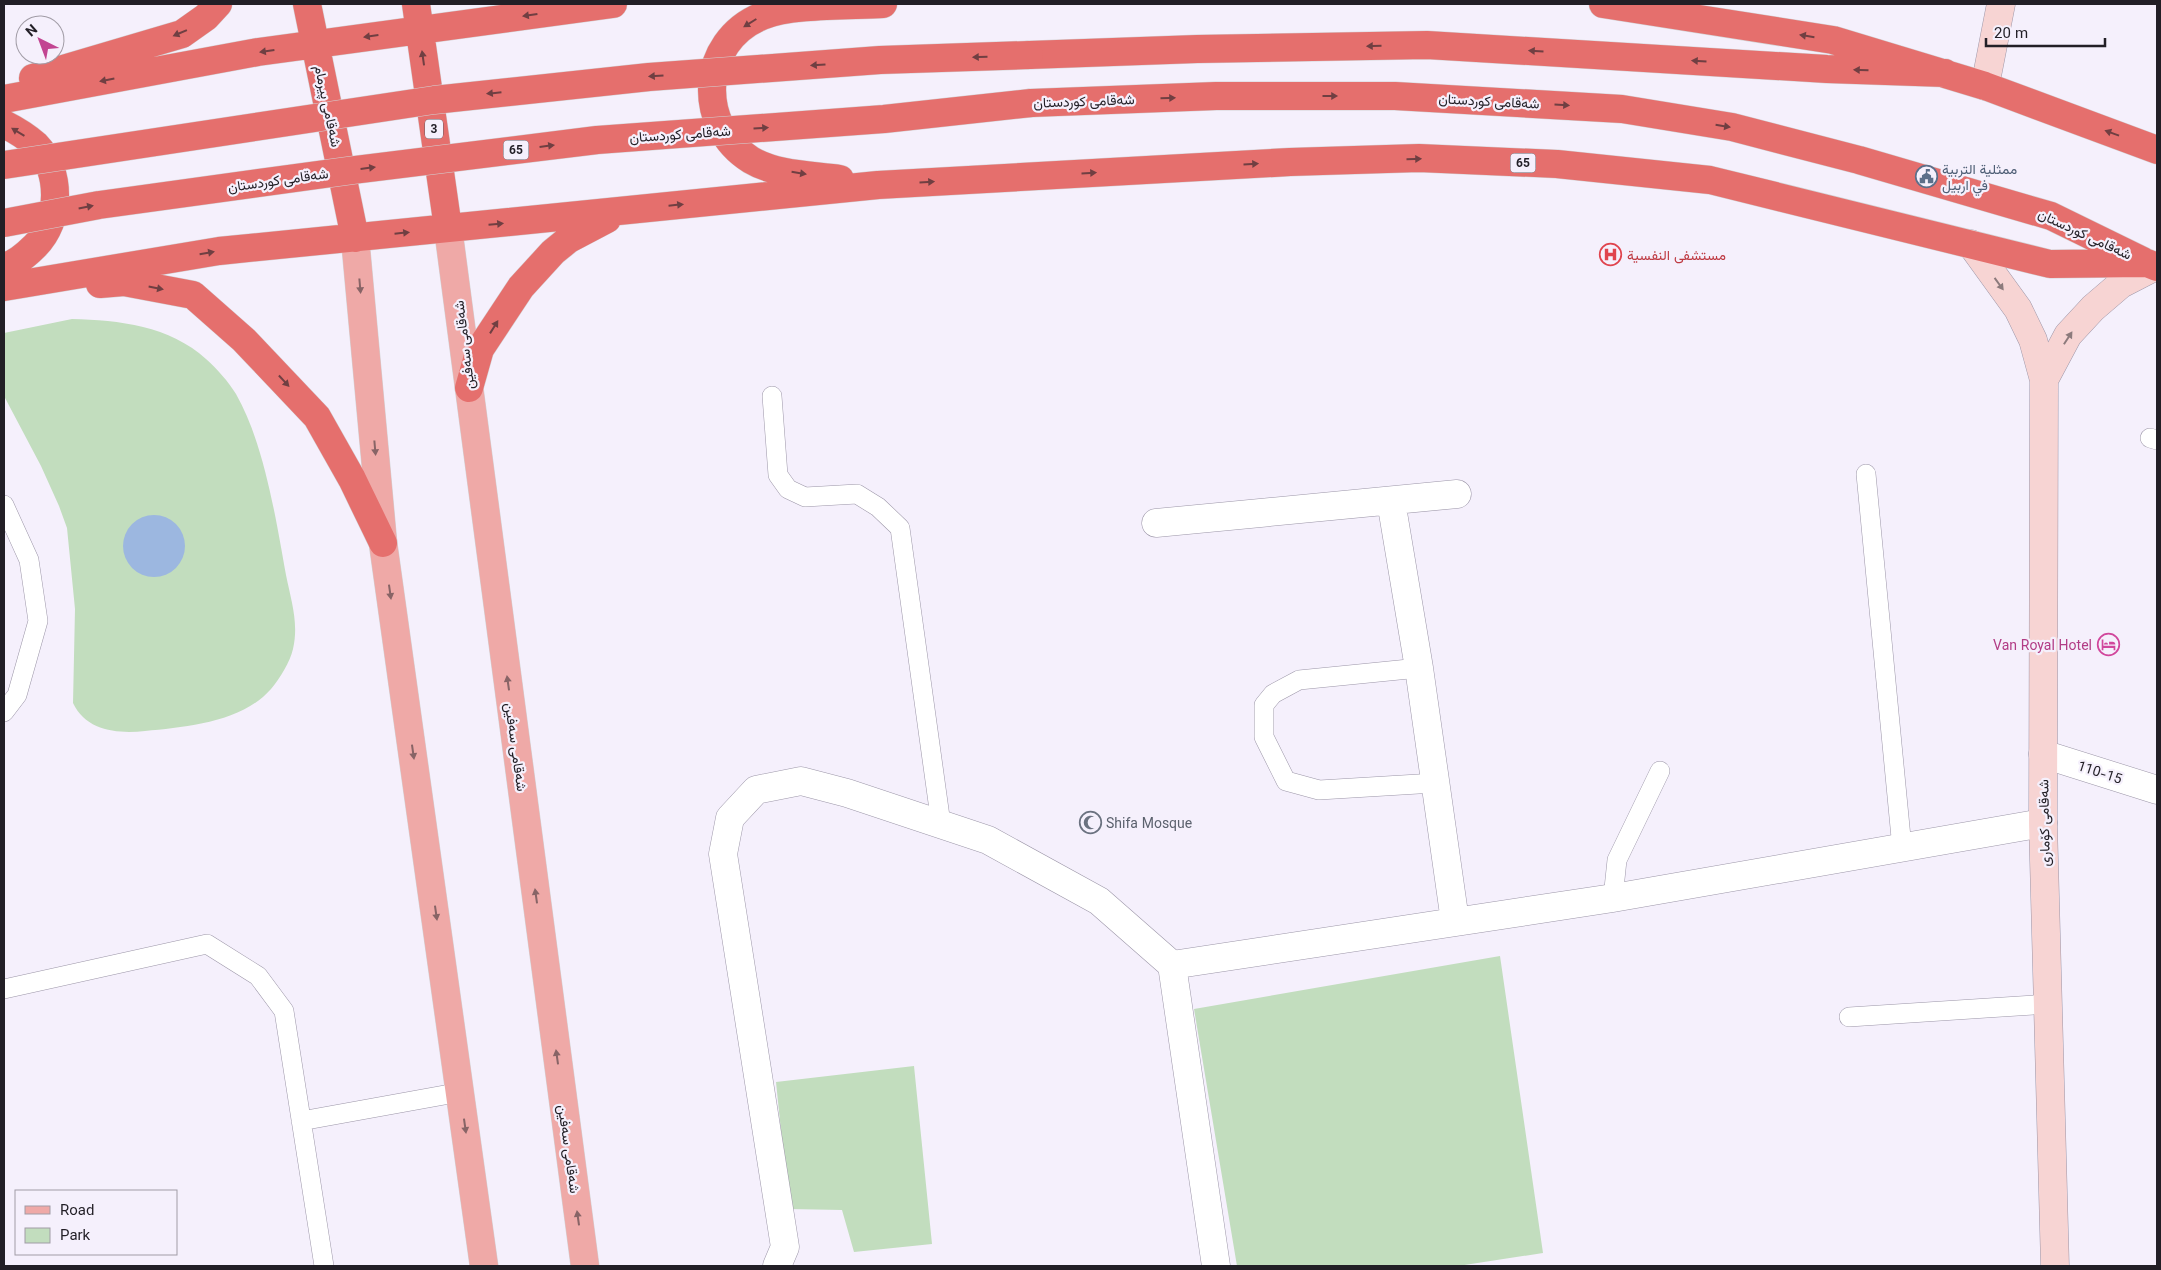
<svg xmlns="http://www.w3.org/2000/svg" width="2161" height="1270" viewBox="0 0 2161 1270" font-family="Georgia,Vazirmatn,serif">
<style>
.green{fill:#c2ddbe}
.water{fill:#9cb7e0}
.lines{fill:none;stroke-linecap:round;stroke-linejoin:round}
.lane-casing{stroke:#9c96a8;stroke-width:20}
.street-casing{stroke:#9c96a8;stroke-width:29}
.secondary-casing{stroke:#9c96a8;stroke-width:29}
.primary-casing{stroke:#d3d2d4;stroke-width:29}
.highway-casing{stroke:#d3d2d4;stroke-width:29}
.lane{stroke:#fff;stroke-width:19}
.street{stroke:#fff;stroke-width:28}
.secondary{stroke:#f7d4d3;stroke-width:28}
.primary{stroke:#efa9a7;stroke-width:28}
.highway{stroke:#e56f6d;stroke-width:28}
.highway-bridge-casing{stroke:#d3d2d4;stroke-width:29;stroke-linecap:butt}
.highway-bridge{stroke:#e56f6d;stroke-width:28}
.oneway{fill:#703f42}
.oneway2{fill:#8c7a7c}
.oneway3{fill:#886466}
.labels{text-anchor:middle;stroke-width:4.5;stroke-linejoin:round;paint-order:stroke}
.shield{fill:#f5f0fc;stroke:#615e66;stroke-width:1}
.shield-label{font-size:12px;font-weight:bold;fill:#221f26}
.street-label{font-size:14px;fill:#221f26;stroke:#f5f0fc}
.service-label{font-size:14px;fill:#4e5e75;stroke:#f5f0fc;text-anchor:start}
.health-label{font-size:14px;fill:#be3a42;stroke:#f5f0fc;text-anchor:start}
.hotel-label{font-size:14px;fill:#b23c85;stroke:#f5f0fc;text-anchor:end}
.worship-label{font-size:14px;fill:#5b616d;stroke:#f5f0fc;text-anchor:start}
</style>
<rect width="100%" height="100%" fill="#f5f0fc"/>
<path class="green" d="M72 319C119 320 170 326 206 359 217 369 228 381 236 394 264 443 276 519 286 575 291 600 299 623 293 649 290 662 280 678 271 689 242 722 187 727 145 731 118 734 86 731 73 703L75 609 67 528 59 506 41 466 4 396V333Z
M1500 956 1543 1253 1458 1266H1237L1194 1009Z
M914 1066 932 1244 854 1252 842 1210 789 1209 776 1082Z"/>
<path class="water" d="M123 546a31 31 0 1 1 62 0a31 31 0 1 1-62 0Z"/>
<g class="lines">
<defs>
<path id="lane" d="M772 396 778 475 788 489 805 497 857 494 878 507 900 528 941 824
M2150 438 2157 440
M1866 474 1902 848
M4 505 29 560 38 621 17 695 4 712
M1419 668 1299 680 1273 694 1264 705V737L1286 781 1319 790 1435 783
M1613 898 1617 860 1660 771
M4 989 207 944 258 976 284 1011 324 1266
M1849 1017 2048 1004
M301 1121 461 1092"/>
<path id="street" d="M1391 501 1419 668 1455 921
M1156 523 1457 494
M2043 754 2157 790
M1172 965 1216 1266
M777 1266 785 1247 723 854 730 818 756 790 801 781 847 793 988 840 1099 901 1172 965 1613 898 2043 823"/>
<path id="secondary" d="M1985 86 2001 4
M1971 244 2018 309 2033 340 2044 380 2043 823 2055 1266
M2044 380 2068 335 2093 308 2121 284 2156 266"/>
<path id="primary" d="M448 228 585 1266
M355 238 383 543 484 1266"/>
<path id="highway" d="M307 4 355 238
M416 4 448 228
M1603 4 1833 40 1985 86 2157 150
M1029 55 1197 49 1427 45 1827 69 1945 73
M33 78 182 34 206 17 218 4
M4 99 258 52 613 4
M1031 103 1216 96H1395L1622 109 1732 127 1859 160 2051 216 2143 261
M4 124C16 130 26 136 36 145 62 172 61 220 35 246 26 255 16 264 4 267
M840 179C811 175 776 175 751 160 695 125 700 41 762 16 791 4 850 6 883 4
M100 284 124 282 193 295 244 340 317 417 352 479 383 543
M4 287 219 251 878 185 1290 162 1419 158 1557 164 1710 180 2050 264 2147 263 2157 267
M469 388 480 349 521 287 553 252 569 239 607 219"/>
</defs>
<use href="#lane" class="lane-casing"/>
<use href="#street" class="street-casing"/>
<use href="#secondary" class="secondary-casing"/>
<use href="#primary" class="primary-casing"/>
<use href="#highway" class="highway-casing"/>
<use href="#lane" class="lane"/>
<use href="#street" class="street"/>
<use href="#secondary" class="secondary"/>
<use href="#primary" class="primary"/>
<use href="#highway" class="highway"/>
<defs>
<path id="highway-bridge" d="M4 165 434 100 649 77 880 60 1029 55
M4 223 99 205 354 170 597 140 884 119 1031 103"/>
</defs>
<use href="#highway-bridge" class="highway-bridge-casing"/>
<use href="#highway-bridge" class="highway-bridge"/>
</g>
<defs><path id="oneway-solid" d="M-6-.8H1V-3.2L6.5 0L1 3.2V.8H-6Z" transform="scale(1.25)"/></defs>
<g class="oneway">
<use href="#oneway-solid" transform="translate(530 15) rotate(172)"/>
<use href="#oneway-solid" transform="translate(750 23) rotate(148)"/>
<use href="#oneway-solid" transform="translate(180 33) rotate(157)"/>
<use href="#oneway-solid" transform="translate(371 36) rotate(172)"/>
<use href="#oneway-solid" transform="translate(1807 36) rotate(-171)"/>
<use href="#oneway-solid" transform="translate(1374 46) rotate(179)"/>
<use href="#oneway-solid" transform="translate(267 51) rotate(172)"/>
<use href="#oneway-solid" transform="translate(1536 51) rotate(-177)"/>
<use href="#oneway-solid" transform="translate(980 57) rotate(178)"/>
<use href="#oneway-solid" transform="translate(423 58) rotate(-98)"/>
<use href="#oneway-solid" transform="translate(1699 61) rotate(-177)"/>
<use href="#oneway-solid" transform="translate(818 65) rotate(176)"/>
<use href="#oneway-solid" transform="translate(1861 70) rotate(-178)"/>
<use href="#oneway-solid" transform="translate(656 76) rotate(176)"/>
<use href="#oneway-solid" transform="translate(107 80) rotate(169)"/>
<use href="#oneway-solid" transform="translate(494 93) rotate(174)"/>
<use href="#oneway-solid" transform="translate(1330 96)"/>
<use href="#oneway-solid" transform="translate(1168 98) rotate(-2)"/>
<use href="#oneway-solid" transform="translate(1562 105) rotate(3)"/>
<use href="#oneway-solid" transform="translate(1723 126) rotate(9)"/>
<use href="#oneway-solid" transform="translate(761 128) rotate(-4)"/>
<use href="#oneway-solid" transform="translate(18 132) rotate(-149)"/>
<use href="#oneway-solid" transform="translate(2112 133) rotate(-160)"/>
<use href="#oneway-solid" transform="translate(547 146) rotate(-7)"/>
<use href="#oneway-solid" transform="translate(1414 159) rotate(-1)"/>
<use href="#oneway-solid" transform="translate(1251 164) rotate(-3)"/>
<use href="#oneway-solid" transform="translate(368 168) rotate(-7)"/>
<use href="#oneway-solid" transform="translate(799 173) rotate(9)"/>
<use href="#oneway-solid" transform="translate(1089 173) rotate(-3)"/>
<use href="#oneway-solid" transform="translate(927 182) rotate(-3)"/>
<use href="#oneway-solid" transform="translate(676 205) rotate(-6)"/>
<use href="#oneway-solid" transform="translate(86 207) rotate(-11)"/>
<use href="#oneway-solid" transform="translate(496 224) rotate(-5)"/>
<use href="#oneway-solid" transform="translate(402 233) rotate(-6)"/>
<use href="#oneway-solid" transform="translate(207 253) rotate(-10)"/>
<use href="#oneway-solid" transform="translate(156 288) rotate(11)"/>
<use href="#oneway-solid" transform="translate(494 327) rotate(-58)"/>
<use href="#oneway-solid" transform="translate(284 381) rotate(47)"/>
</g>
<g class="oneway2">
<use href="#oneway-solid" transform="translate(1999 284) rotate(54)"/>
<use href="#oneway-solid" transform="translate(2068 338) rotate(-57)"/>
</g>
<g class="oneway3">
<use href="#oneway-solid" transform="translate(360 286) rotate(85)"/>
<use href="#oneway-solid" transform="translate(375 448) rotate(85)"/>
<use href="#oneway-solid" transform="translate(390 592) rotate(82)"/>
<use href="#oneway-solid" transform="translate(508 683) rotate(-98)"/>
<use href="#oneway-solid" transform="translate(413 752) rotate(82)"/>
<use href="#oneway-solid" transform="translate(536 896) rotate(-98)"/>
<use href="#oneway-solid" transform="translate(436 913) rotate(82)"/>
<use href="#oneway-solid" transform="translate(557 1057) rotate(-98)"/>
<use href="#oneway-solid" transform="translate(465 1126) rotate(82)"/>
<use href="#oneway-solid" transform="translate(578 1218) rotate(-98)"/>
</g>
<defs>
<symbol id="civic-ring" viewBox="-11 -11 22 22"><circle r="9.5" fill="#f5f0fc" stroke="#5c6f8a" stroke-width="1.5"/><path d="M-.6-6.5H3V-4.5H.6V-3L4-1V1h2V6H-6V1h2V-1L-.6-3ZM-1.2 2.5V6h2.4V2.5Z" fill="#5c6f8a"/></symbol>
<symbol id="hospital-ring" viewBox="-11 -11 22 22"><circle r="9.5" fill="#f5f0fc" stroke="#e0444e" stroke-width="1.5"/><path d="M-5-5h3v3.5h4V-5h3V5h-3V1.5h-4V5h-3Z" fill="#e0444e"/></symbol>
<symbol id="hotel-ring" viewBox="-11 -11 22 22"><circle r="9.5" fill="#f5f0fc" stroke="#d1479c" stroke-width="1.5"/><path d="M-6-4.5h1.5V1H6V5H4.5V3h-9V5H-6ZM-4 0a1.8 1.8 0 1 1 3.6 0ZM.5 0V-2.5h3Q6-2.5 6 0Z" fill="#d1479c"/></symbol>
<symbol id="mosque-ring" viewBox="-11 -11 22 22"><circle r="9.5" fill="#f5f0fc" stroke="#6b7280" stroke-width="1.5"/><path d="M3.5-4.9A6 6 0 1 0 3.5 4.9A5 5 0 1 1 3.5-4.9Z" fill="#6b7280"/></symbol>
</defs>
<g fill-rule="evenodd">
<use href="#civic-ring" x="1914" y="164" width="25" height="25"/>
<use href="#hospital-ring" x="1598" y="242" width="25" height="25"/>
<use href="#hotel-ring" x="2096" y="632" width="25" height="25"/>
<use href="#mosque-ring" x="1078" y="810" width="25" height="25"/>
</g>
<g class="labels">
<g class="shield">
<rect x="425" y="119.5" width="18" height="19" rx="4"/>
<rect x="503.5" y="140.5" width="25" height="19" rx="4"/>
<rect x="1510.5" y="153.5" width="25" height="19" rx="4"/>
</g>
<g class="shield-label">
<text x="434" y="133">3</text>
<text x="516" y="154">65</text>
<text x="1523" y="167">65</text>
</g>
<g class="street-label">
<text transform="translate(1084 101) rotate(-2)" y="5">شەقامی کوردستان</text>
<text transform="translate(1489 101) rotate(3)" y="5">شەقامی کوردستان</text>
<text transform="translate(328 106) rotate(78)" y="5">شەقامی پیرمام</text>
<text transform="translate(680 134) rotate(-4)" y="5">شەقامی کوردستان</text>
<text transform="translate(278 180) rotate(-8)" y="5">شەقامی کوردستان</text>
<text transform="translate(2085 234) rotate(25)" y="5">شەقامی کوردستان</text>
<text transform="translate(464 345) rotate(-97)" y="5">شەقامی سەفین</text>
<text transform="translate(516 747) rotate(82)" y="5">شەقامی سەفین</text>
<text transform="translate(2100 772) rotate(18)" y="5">110-15</text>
<text transform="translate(2044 823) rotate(-91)" y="5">شەقامی کۆماری</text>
<text transform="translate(569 1149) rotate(82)" y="5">شەقامی سەفین</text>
</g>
<g class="service-label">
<text x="1942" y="174">ممثلية التربية<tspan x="1942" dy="16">في اربيل</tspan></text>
</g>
<g class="health-label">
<text x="1627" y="260">مستشفى النفسية</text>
</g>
<g class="hotel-label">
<text x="2092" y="650">Van Royal Hotel</text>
</g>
<g class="worship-label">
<text x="1106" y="828">Shifa Mosque</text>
</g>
</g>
<rect width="2161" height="1270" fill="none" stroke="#221f26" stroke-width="10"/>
<rect x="15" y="1190" width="162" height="65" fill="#f5f0fc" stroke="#a19ca6"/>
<rect x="25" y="1206" width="25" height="8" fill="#efa9a7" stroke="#a19ca6"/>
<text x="60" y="1215" font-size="15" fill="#221f26">Road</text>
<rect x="25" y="1228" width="25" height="15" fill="#c2ddbe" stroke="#a19ca6"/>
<text x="60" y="1240" font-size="15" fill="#221f26">Park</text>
<g transform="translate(40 40) rotate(318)"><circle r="24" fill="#f5f0fc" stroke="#a19ca6"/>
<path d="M0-4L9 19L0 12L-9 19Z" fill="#c24592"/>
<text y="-8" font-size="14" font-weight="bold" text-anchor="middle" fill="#221f26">N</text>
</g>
<path d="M1986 38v8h119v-8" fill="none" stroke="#221f26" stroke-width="2.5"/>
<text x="1994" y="38" font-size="15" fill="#221f26" stroke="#f5f0fc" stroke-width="4" paint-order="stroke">20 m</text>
</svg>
